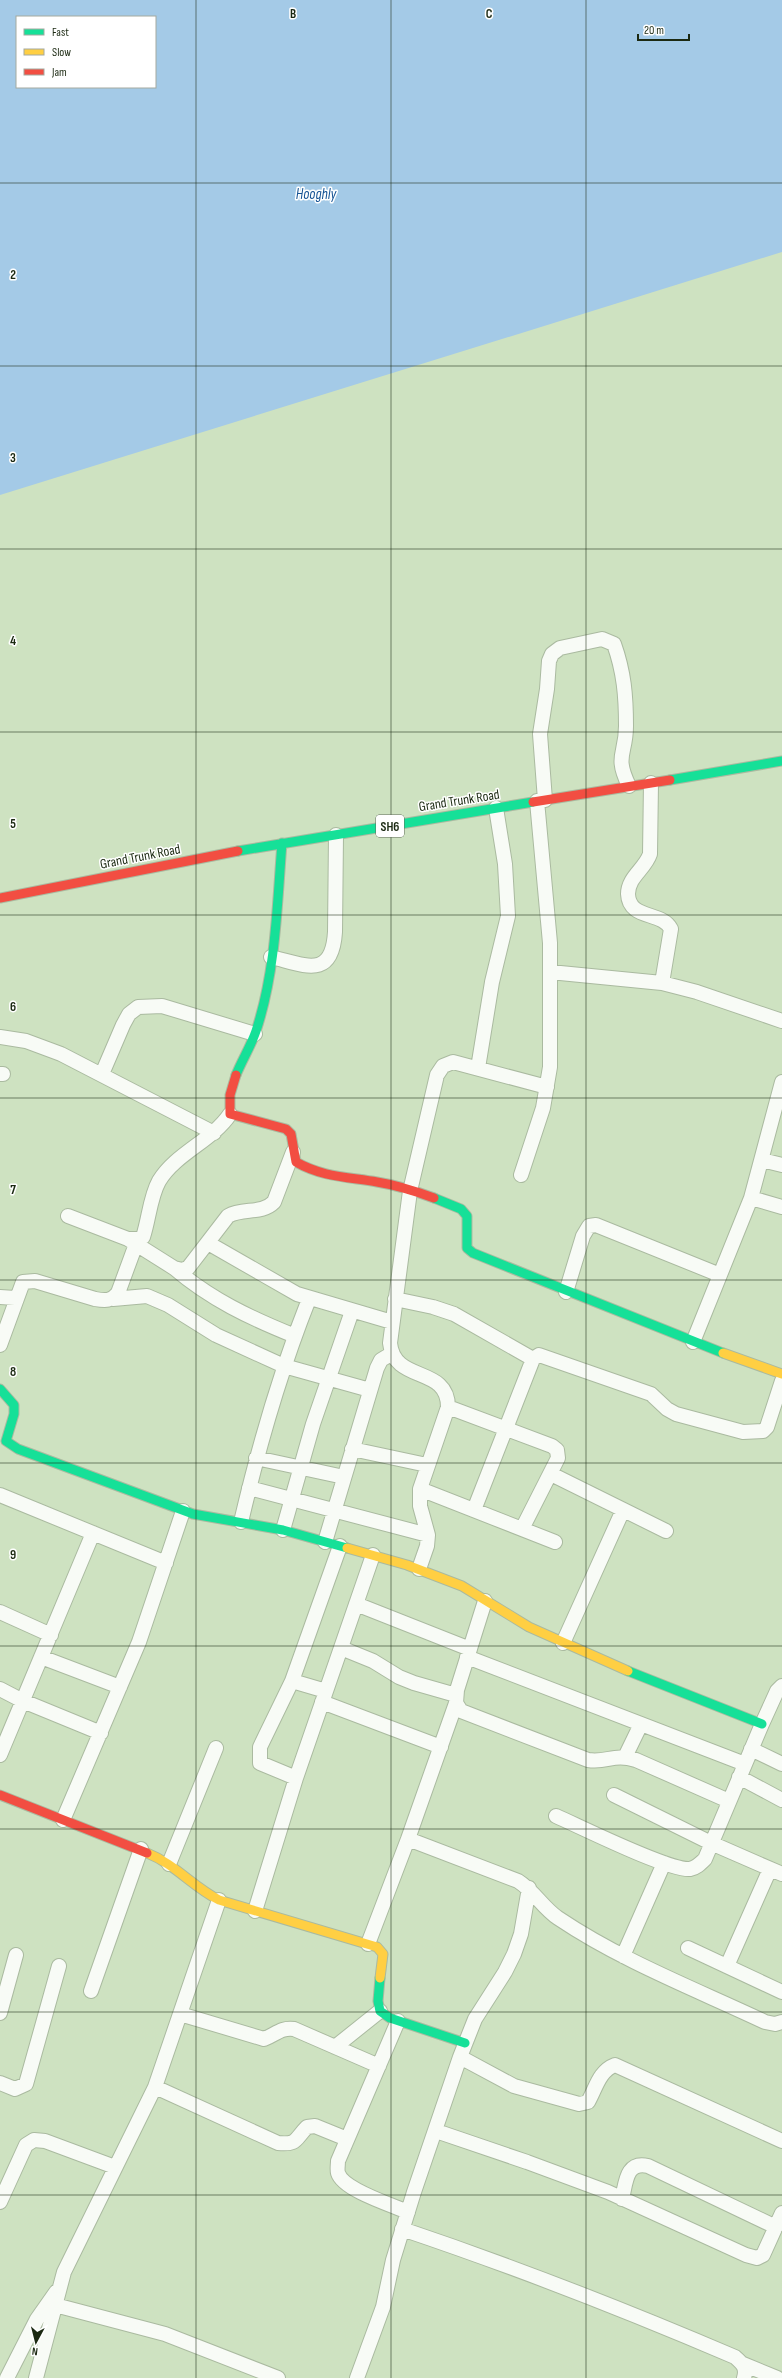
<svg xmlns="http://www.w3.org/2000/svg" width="782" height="2378" viewBox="0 0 782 2378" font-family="'Sofia Sans Condensed',sans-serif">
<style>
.water{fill:#a4cae7;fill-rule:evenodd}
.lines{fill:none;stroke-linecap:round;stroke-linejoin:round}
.street-casing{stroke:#aabaa0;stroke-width:16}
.fast-casing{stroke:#aabaa0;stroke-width:11}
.slow-casing{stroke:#aabaa0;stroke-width:11}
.jam-casing{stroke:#aabaa0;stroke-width:11}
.street{stroke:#f8fbf6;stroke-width:14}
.fast{stroke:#16e098;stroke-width:9}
.slow{stroke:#ffcf43;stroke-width:9}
.jam{stroke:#f24e42;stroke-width:9}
.grid{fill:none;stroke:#1b2912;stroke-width:1;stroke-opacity:0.55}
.labels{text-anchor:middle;stroke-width:3;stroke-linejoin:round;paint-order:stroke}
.shield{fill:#fff;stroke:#5f6959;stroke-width:1}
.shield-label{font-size:13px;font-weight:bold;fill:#1b2912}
.street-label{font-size:14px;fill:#1b2912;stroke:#fff}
.water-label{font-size:15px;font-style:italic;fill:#135193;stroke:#fff}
.grid-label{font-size:13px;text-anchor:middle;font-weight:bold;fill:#1b2912;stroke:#fff;stroke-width:3;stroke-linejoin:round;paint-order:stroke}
</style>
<rect width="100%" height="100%" fill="#cee2c1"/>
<path class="water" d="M0 0H782V252L0 495ZM17 17H155V87H17Z"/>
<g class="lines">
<defs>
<path id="street" d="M651 783 650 854C645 869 628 877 628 894 629 920 662 911 671 929L662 983
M545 800 540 734 547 689 549 661 552 654 560 648 602 639 614 644C624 672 626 696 626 726 626 755 614 755 629 786
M271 957C305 965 332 980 335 932L336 835
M550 972 662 983 697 992 782 1021
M0 1037 26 1041 61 1054 214 1133
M478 1068 492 982 508 916 505 864 496 808
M0 1074H3
M102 1074 123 1025 129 1014 138 1007 162 1006 255 1034
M762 1160 782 1165
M521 1175 543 1108 550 1067V943L537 801
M751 1198 782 1207
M68 1216 128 1239H138L143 1237C149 1219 150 1197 159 1181 176 1153 212 1141 230 1114
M128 1239 174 1268 182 1270 188 1268 228 1216C243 1207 261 1215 274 1202L293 1152
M208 1243 297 1294 392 1322
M174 1268C210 1299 250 1318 295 1336
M566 1292 583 1236 589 1226 596 1225 720 1275
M0 1297 15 1298
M113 1299 147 1296 168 1305 216 1335 284 1366 370 1390
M395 1299 433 1307 454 1314 533 1359
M693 1342 751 1198 782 1082
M0 1345 23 1282 35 1281 95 1299C106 1301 111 1301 118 1293L136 1244
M448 1407 552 1446 557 1450 558 1458 522 1529
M352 1449 427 1465
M256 1458 344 1477
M551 1474 666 1531
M249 1488 428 1535
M420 1489 555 1542
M0 1495 166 1563
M474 1510 533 1359 539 1355 651 1394 667 1409 676 1414 743 1432 763 1431 767 1427 782 1381
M241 1522C259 1445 280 1372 309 1299
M283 1530 313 1424 352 1311
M325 1542 377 1368 381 1360 391 1354
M419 1569 427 1546 428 1535 420 1506V1489L448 1407C448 1365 394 1384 390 1343L410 1191 437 1075 443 1066 453 1062 547 1087
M485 1601 457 1690 456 1703 461 1711 588 1760C608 1763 613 1753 636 1760L729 1801
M356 1604 470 1649
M0 1612 51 1635
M563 1643 623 1510
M341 1648 373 1661 399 1677 414 1683 456 1695
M41 1657 120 1687
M467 1657 745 1764
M292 1681 326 1691
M0 1689 23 1701 101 1733
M322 1702 441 1747
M751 1749 782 1764
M0 1755 93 1533
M625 1757 641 1724
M739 1777 782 1800
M296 1778 260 1763V1747L292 1681 340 1546
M614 1795 711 1843 782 1874
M556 1816C581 1827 669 1871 690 1869 696 1868 700 1864 705 1859L762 1724 777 1691 782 1686
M63 1820 139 1642 183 1511
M408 1839 518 1881C534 1891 543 1908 558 1918 622 1961 695 1989 765 2022L775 2024 782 2022
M169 1864 216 1748
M255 1911 296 1778 373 1555
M368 1944 408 1839 456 1703
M688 1948 782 1992
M623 1956 664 1863
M727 1966 770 1869
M91 1991 141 1849
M0 2013 16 1955
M180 2014 264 2039C275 2035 281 2027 294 2029L379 2066
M398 2021 338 2161C338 2164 337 2170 338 2173 343 2190 392 2205 408 2212
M335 2047 380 2011
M460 2057 514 2086 579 2104 588 2102C596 2088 599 2071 615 2065L782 2141
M0 2083 15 2089 26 2084 59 1966
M155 2087 278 2143C298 2145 295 2139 307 2127L315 2126 347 2139
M436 2131 527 2162 608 2192 746 2255 757 2258 763 2255 782 2213
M622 2199C626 2182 626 2161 648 2166L776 2227
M0 2202 26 2145 34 2140 45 2141 115 2167
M402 2229C515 2267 625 2310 735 2357 743 2364 747 2368 744 2378
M55 2305 165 2334 278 2378
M743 2364 777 2378
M7 2378 37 2319 56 2292
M36 2378 64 2272 155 2087 219 1900
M357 2378 383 2307 393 2260 414 2192 460 2057 475 2019 505 1972 514 1954 521 1934 529 1888"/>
<path id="fast" d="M670 780 782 761
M238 851 533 802
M236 1075C242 1060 251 1046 256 1031 276 971 277 905 282 843
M434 1198 461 1209 467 1216V1248L473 1253 723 1353
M0 1389 14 1405V1414L6 1441 18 1449 193 1514 283 1530 347 1548
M628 1671 762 1724
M380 1978 378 2001 380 2011 390 2018 465 2043"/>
<path id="slow" d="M723 1353 782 1374
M347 1548 407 1565 462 1586 529 1627 628 1671
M147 1853C175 1864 193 1887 219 1900L377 1947 383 1954 380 1978"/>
<path id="jam" d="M533 802 670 780
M0 898 238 851
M236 1075 230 1095V1114L286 1129 291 1134 296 1162C322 1177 348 1177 377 1182 396 1185 415 1191 434 1198
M0 1795 147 1853"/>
</defs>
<use href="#street" class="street-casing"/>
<use href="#fast" class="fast-casing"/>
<use href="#slow" class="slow-casing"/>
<use href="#jam" class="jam-casing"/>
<use href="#street" class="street"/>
<use href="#fast" class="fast"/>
<use href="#slow" class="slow"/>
<use href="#jam" class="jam"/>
</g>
<path class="grid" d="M196 0V2378M391 0V2378M586 0V2378M0 183H782M0 366H782M0 549H782M0 732H782M0 915H782M0 1098H782M0 1280H782M0 1463H782M0 1646H782M0 1829H782M0 2012H782M0 2195H782"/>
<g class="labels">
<rect class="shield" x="376" y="815" width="28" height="22" rx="3"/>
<g class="shield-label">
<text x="390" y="831">SH6</text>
</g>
<g class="street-label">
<text transform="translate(459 800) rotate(-9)" y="5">Grand Trunk Road</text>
<text transform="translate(140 856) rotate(-11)" y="5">Grand Trunk Road</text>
</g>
<g class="water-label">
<text x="316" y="199">Hooghly</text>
</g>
</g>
<g class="grid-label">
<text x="293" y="18">B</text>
<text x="489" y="18">C</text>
<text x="13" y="279">2</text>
<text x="13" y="462">3</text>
<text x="13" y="645">4</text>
<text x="13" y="828">5</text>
<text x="13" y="1011">6</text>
<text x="13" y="1194">7</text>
<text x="13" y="1376">8</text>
<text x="13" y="1559">9</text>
</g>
<rect x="16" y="16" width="140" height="72" fill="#ffffff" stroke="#a4a9a0"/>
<rect x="24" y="29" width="20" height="6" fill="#16e098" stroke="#a4a9a0"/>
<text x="52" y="36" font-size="12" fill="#1b2912">Fast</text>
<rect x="24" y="49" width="20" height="6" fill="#ffcf43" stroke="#a4a9a0"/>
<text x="52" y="56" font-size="12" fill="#1b2912">Slow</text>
<rect x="24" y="69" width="20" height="6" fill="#f24e42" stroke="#a4a9a0"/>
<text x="52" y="76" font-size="12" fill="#1b2912">Jam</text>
<g transform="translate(36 2342) rotate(187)" stroke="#ffffff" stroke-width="3" paint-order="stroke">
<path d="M0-3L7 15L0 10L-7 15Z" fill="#1b2912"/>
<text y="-6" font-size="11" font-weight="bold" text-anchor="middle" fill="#1b2912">N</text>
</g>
<path d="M638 34v6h51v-6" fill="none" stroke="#1b2912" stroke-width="2"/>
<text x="644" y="34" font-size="12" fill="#1b2912" stroke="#ffffff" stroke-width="3" paint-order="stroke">20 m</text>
</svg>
